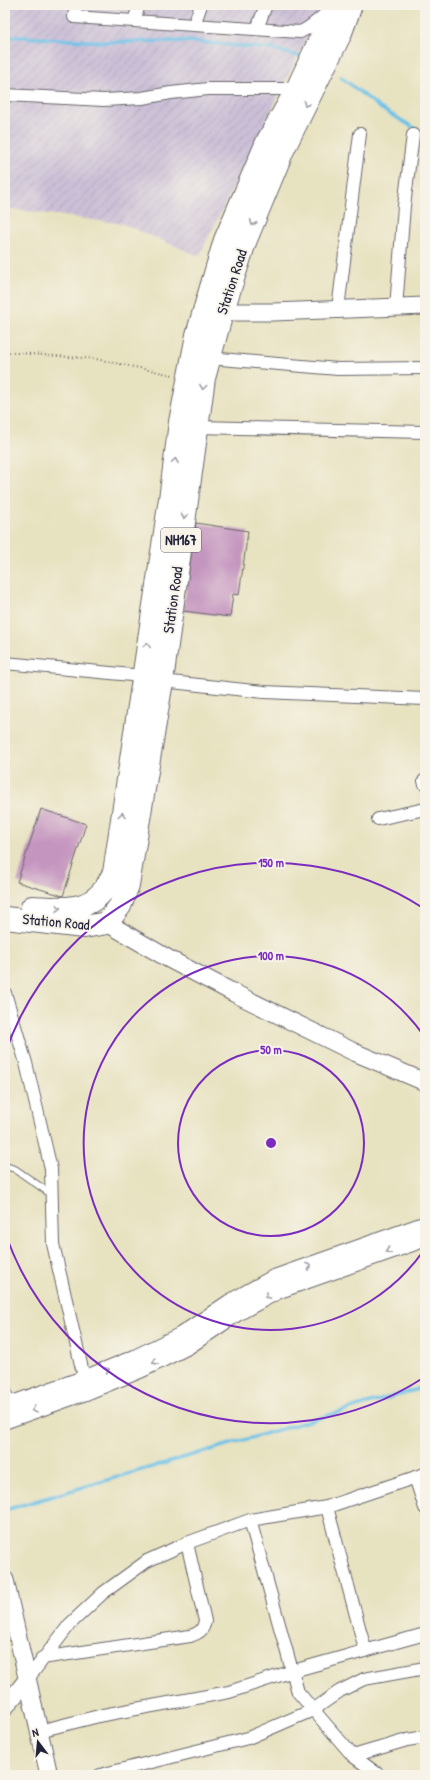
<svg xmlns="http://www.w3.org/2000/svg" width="430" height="1780" viewBox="0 0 430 1780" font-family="'Patrick Hand',sans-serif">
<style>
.industrial{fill:url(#industrial-furrows)}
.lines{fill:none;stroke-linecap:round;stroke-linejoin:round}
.stream{stroke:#6bc1e8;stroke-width:3.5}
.building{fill:#c495bf}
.lane-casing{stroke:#67656a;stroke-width:8}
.street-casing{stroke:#67656a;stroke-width:14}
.secondary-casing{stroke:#67656a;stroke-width:19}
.highway-casing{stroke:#67656a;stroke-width:24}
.path{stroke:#67656a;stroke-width:2;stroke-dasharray:1 3;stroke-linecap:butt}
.lane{stroke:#fff;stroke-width:6}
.street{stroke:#fff;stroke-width:12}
.secondary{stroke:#fff;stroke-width:17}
.highway{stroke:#fff;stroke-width:22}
.oneway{stroke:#9c9ca7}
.ring{fill:none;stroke:#7b2cbf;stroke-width:2}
.labels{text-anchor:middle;stroke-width:4;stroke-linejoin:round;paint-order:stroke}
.shield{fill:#f7f3e8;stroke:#62616f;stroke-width:1}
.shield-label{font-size:14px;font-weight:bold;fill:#22223b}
.street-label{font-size:15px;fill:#22223b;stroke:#f7f3e8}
.centre{fill:#7b2cbf;stroke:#f7f3e8;stroke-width:2}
.ring-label{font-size:12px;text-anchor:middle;font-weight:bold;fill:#7b2cbf;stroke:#f7f3e8;stroke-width:4;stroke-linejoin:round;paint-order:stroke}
</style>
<defs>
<pattern id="industrial-furrows" width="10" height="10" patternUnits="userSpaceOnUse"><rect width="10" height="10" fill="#cabfd6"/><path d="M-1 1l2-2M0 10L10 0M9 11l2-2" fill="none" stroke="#ada4b9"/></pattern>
</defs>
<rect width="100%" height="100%" fill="#f7f3e8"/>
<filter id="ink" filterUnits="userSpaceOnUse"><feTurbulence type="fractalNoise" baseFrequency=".025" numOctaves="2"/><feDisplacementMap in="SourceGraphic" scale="8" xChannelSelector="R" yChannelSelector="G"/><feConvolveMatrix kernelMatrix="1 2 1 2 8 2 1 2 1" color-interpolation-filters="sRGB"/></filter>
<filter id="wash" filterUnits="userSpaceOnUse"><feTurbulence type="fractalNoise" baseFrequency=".012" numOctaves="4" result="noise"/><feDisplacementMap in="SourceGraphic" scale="16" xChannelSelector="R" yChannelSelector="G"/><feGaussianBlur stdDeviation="0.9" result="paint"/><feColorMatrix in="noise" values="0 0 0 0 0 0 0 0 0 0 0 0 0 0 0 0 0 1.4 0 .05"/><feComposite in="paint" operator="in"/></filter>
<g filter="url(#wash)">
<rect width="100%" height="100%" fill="#e7e2c0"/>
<path class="industrial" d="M5 5H323L199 256 123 224 5 208Z"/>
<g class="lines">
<path class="stream" d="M5 36 106 42 187 41 272 49 303 57
M341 77 380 108 425 134
M5 1510 425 1387"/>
</g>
<g id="blocks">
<path class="building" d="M196 523 248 531 239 595 233 594 230 617 183 611Z
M41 809 86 824 63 896 17 882Z"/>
</g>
</g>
<g filter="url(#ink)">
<use href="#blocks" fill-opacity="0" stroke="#67656a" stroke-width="1"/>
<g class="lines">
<defs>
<path id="lane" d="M5 1166 15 1169 51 1194
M5 1381 12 1404"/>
<path id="street" d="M76 5 74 17 300 32C311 28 320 18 330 10
M134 21 139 5
M194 25 201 5
M257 29 266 5
M5 95 104 100 142 98 171 93 208 89H297
M396 308 404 206 413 135
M338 309 360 134
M209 358 338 369 425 368
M198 427 425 432
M5 663 142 676 162 681 264 692 425 699
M424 781 425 784
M378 819 425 809
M5 993 26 1063 51 1169 53 1244 86 1386
M415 1477 425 1508
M327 1507 365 1649
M250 1520 298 1692 353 1756 379 1775
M42 1658 190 1636C199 1633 203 1631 205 1621L187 1543
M27 1680 70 1624 103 1593 147 1561 187 1543 250 1520 327 1507 425 1474
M39 1731 103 1715 229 1692 293 1671 425 1634
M353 1756 407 1740 425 1737
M100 1775 248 1738 313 1710 340 1691 364 1679 425 1668"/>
<path id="secondary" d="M212 312H273L425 306
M107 923 169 959 234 993 354 1052 425 1082
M5 1407 85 1379 136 1358 181 1336 230 1303 273 1279 425 1225
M5 1420 87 1391 141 1369 187 1346 236 1313 278 1290 425 1238
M5 1580 49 1775
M5 1707 27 1680"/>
<path id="highway" d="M32 907C56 908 85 913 102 892 107 887 110 879 114 873L171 492 180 422 197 335 225 240 267 142 297 89 336 5
M5 918 84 927 107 923 120 906 128 885 162 681 204 378 222 313 245 242 283 150 340 35 351 5"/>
</defs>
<use href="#lane" class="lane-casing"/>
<use href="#street" class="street-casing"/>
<use href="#secondary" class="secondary-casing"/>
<use href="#highway" class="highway-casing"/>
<path class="path" d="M5 352 96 359 173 375"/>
<use href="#lane" class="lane"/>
<use href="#street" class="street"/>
<use href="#secondary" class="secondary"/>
<use href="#highway" class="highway"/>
</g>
<defs><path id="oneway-chevron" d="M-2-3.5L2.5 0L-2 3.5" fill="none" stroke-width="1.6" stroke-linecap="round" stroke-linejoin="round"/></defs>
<g class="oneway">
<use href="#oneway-chevron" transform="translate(306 104) rotate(116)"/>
<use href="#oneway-chevron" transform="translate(253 223) rotate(113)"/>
<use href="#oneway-chevron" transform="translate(203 387) rotate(98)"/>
<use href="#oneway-chevron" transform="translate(175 461) rotate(-83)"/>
<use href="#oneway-chevron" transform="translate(184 516) rotate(98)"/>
<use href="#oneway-chevron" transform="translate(147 645) rotate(-81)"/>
<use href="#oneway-chevron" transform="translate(122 815) rotate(-82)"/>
<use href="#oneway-chevron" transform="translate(58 908) rotate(3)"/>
<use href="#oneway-chevron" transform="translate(388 1251) rotate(160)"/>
<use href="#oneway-chevron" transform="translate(309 1266) rotate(-20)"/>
<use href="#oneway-chevron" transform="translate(267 1296) rotate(151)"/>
<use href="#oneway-chevron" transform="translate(155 1362) rotate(154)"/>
<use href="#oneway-chevron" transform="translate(107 1370) rotate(-23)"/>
<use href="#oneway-chevron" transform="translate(34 1410) rotate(161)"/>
</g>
</g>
<g class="ring">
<circle cx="271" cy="1143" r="93"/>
<path d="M424 1250A187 187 0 1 1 424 1036"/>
<path d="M423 1378A280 280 0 0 1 5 1232M5 1054A280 280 0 0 1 423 908"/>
</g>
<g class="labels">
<rect class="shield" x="161" y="528" width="40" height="24" rx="3"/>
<g class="shield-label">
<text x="181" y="545">NH167</text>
</g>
<g class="street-label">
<text transform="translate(232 282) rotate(-72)" y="5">Station Road</text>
<text transform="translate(173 600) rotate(-82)" y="5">Station Road</text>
<text transform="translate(56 922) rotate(5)" y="5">Station Road</text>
</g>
</g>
<circle cx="271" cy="1143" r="6" class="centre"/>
<g class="ring-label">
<text x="271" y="867">150 m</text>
<text x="271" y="960">100 m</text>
<text x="271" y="1054">50 m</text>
</g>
<rect width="430" height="1780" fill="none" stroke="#f7f3e8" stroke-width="20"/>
<g transform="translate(38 1742) rotate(344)" stroke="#f7f3e8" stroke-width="3" paint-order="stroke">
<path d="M0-3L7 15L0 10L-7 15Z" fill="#22223b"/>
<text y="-6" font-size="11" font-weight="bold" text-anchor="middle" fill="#22223b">N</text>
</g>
</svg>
